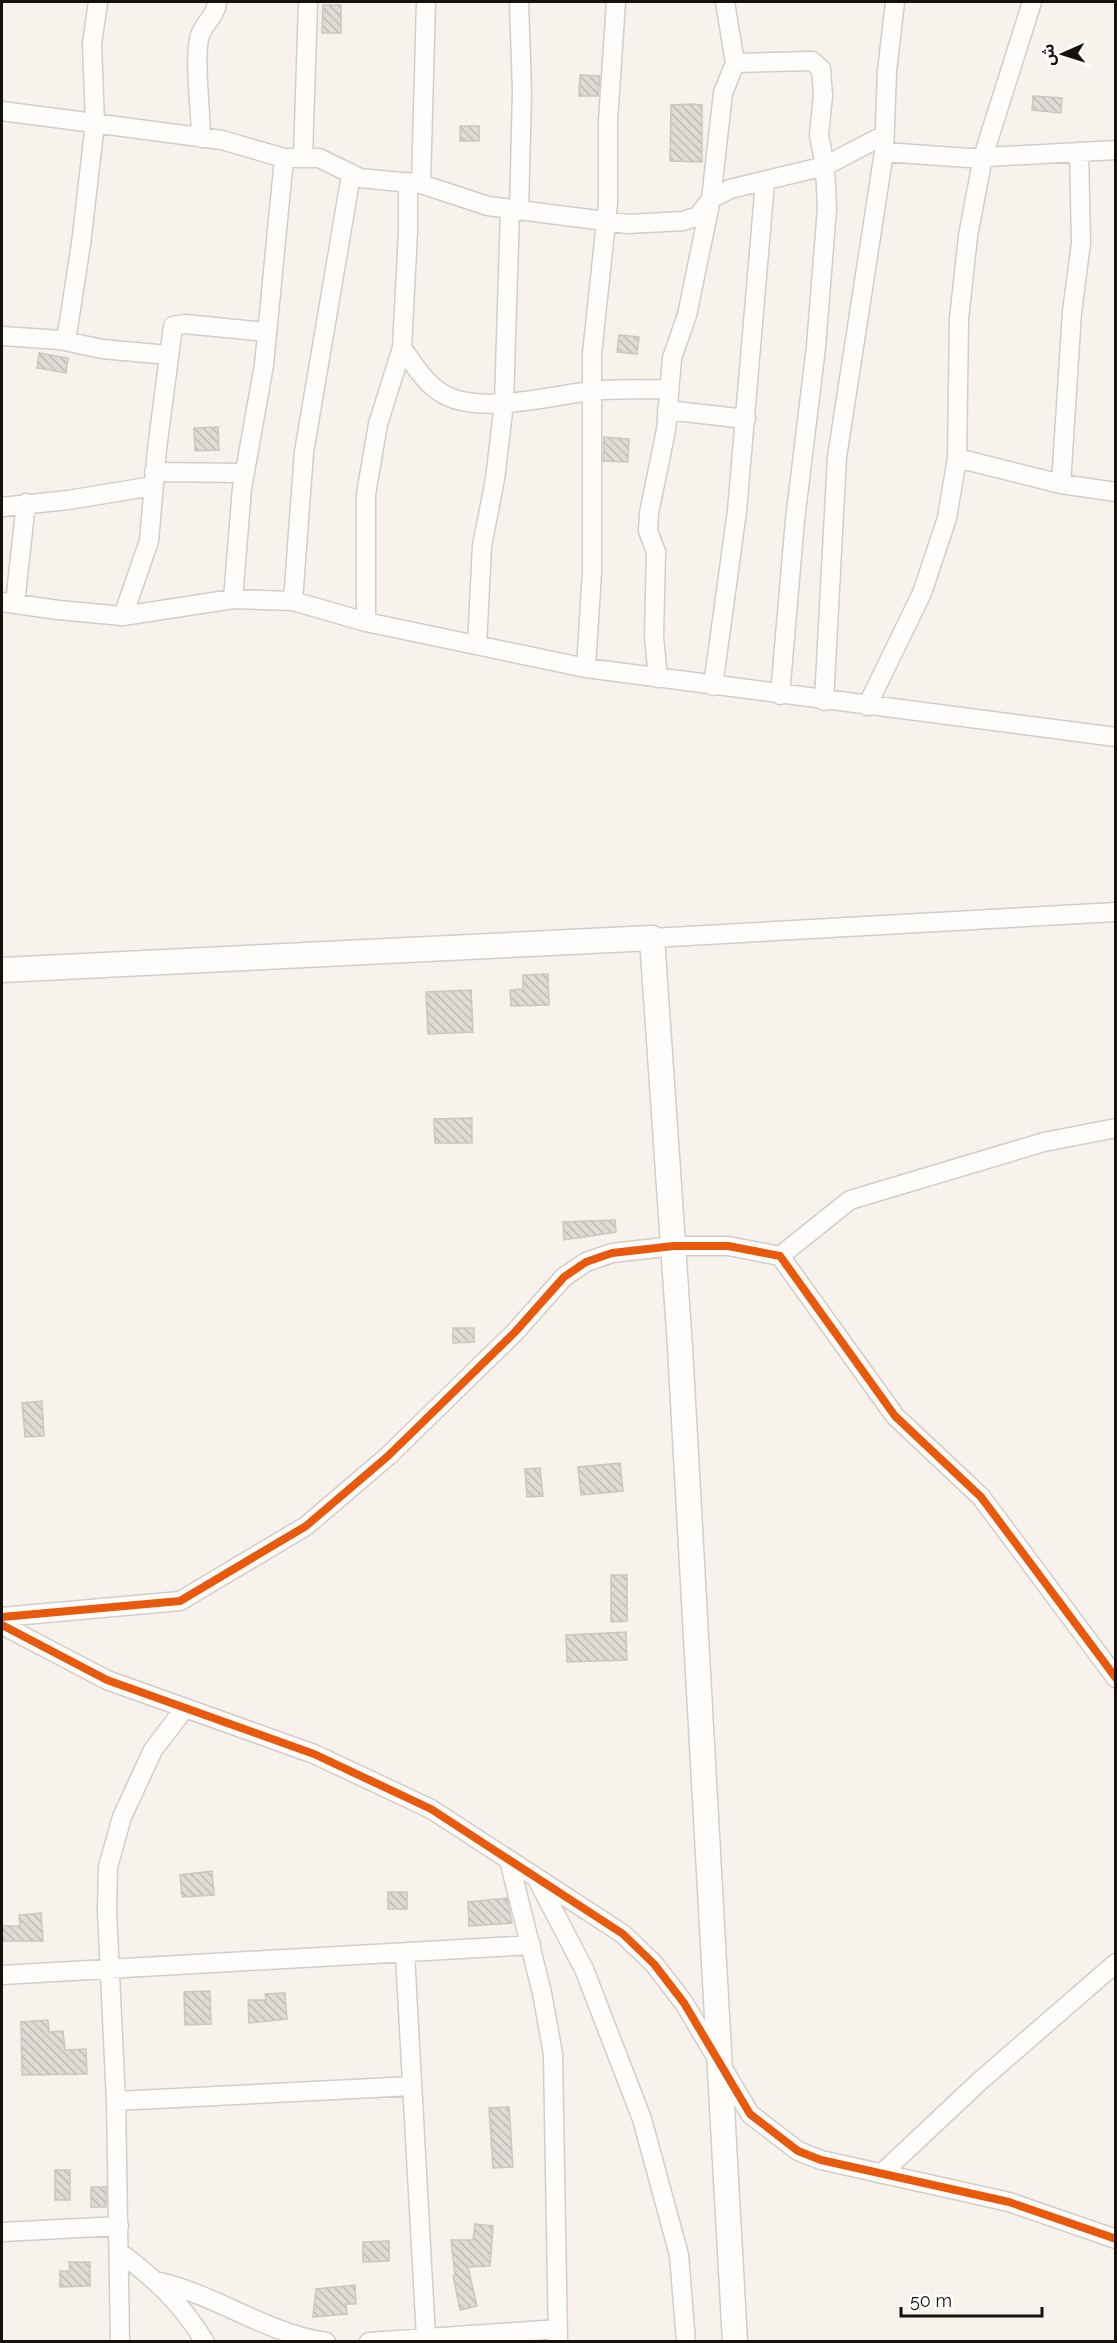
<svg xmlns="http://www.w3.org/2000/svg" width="1117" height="2343" viewBox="0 0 1117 2343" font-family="Raleway,'Noto Sans Arabic',sans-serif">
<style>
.building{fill:url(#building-back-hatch);stroke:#cac6c0;stroke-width:1.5}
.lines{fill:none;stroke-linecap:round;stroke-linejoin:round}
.minor-casing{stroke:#d3cdc8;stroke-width:21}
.major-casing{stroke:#d3cdc8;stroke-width:27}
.minor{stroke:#fefdfc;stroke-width:18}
.major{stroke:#fefdfc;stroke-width:24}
.cycleway-casing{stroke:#fff;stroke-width:11}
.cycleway{stroke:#e8590c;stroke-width:8}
</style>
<defs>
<pattern id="building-back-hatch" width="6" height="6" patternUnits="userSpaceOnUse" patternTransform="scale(1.5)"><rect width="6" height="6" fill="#dedbd5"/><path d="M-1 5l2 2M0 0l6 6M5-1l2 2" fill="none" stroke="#bebbb6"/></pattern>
</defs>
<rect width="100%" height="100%" fill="#f8f2ec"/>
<path class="building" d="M323 5H341V33H322Z
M580 75 600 76 598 96H579Z
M1033 96 1062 98 1061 113 1032 110Z
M692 104 702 105V162L670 161 671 105Z
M460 126H479V141H460Z
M619 335 639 337 637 354 617 352Z
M39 353 68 358 66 373 37 368Z
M218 427 219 450 195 451 194 428Z
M604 437 629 439 628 462 603 461Z
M548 974 549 1005 511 1006 510 990 523 989V975Z
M471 990 473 1032 428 1034 426 992Z
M472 1118V1143H435L434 1119Z
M615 1220 616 1232 564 1240 563 1222Z
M453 1328H474V1342L453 1343Z
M42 1401 44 1436 25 1437 22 1403Z
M620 1463 623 1491 581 1495 578 1467Z
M540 1468 543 1496 527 1497 525 1469Z
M611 1575H627V1621L611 1622Z
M626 1632 627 1660 567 1662 566 1635Z
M212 1871 214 1895 182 1897 180 1875Z
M388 1892H407V1909H388Z
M507 1898 512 1923 469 1926 468 1902Z
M41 1913 43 1941H2V1926H20L19 1915Z
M210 1991 211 2024 185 2025 184 1992Z
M285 1993 287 2019 249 2023 248 2000H266L265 1994Z
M48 2020 49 2032 63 2031 65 2050 86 2049 87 2074 22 2075 21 2022Z
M509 2107 513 2167 493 2168 489 2108Z
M55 2170H70V2200H55Z
M91 2187H106V2207H91Z
M475 2224 493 2226 490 2266 468 2267 477 2306 460 2310 453 2276H455L451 2240H473Z
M389 2241V2261L363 2262V2242Z
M69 2262H90V2286L60 2287V2271H70Z
M355 2285 356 2304H346L347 2314 313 2317 316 2289Z"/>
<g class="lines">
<defs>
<path id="minor" d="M519 2 522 91 519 211
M735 63 812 61 821 69 823 95 819 135 825 166 827 208 816 347 795 520 780 695
M2 111 222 140 284 158H319L360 178 421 184 488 206 628 224 683 221 698 216 711 199 730 189 825 166 884 135
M201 138C201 112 194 62 199 39 202 24 216 17 217 2
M884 152 969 158 1116 150
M303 157 308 2
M421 184 426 2
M2 336 60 340 102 349 168 355
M66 341 81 244 95 123 92 44 98 2
M402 348C415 366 428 388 449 397 485 413 551 396 590 391 615 388 642 390 668 389
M667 410 746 419
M957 458 1061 484 1116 492
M154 472 245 473
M1061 484 1072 312 1081 243 1079 152
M2 507 68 500 153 486
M233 599 242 488 264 365 284 158
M293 601 304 452 351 175
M2 602 58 610 123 616 233 599 293 601 366 622 586 668 1116 737
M15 604 26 503
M123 616 149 541 157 449 173 326 185 324 266 332
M366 622V494L378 424 402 348 408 232V182
M477 645 482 546 495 479 504 403 510 210
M586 668 592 571V354L608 203V121L616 2
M658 678 654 637 656 552 648 531 649 513 666 430 672 358 687 315 711 199 723 93 735 63 725 2
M713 686 737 511 765 182
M824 701 837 457 884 152 887 71 895 2
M867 706 922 593 947 518 957 458 959 319 968 236 983 157 1032 2
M652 938 1116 912
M780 1256 850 1200 1044 1142 1116 1128
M2 1617 180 1601 306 1526 388 1456 515 1332 564 1277 586 1262 612 1253 674 1246H728L780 1256 895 1416 981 1497 1116 1678
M2 1625 107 1680 314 1754 431 1809 623 1934 654 1964 684 2003 750 2114 798 2151 821 2160 1009 2202 1116 2239
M509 1860 542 1993 553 2054 558 2342
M537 1879 584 1969 642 2119 679 2255 686 2342
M405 1954 426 2338
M2 1975 531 1945
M116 2101 412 2086
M881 2174 980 2081 1116 1963
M2 2232 119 2226
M119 2252C157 2280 180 2302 205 2342
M160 2282C218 2296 266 2333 326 2342
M120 2342 116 2101 107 1911 108 1867 122 1817 153 1750 185 1708
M369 2342 558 2329"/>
<path id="major" d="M2 970 652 938 680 1347 735 2342"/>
</defs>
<use href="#minor" class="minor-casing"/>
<use href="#major" class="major-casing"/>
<use href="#minor" class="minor"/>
<use href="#major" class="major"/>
<defs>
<path id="cycleway" d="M2 1617 180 1601 306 1526 388 1456 515 1332 564 1277 586 1262 612 1253 674 1246H728L780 1256 895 1416 981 1497 1116 1678
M2 1625 107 1680 314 1754 431 1809 623 1934 654 1964 684 2003 750 2114 798 2151 821 2160 1009 2202 1116 2239"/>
</defs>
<use href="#cycleway" class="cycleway-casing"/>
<use href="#cycleway" class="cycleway"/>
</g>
<rect width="1117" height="2343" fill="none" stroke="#16110d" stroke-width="6"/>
<g transform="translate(1063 54) rotate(267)" stroke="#ffffff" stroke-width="4.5" paint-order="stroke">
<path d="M0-4.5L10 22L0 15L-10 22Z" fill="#16110d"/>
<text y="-9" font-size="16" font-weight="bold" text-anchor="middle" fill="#16110d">ش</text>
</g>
<path d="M901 2307v9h141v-9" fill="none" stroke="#16110d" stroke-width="3"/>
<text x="910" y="2307" font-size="18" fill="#16110d" stroke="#ffffff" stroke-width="4.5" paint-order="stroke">50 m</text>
</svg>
